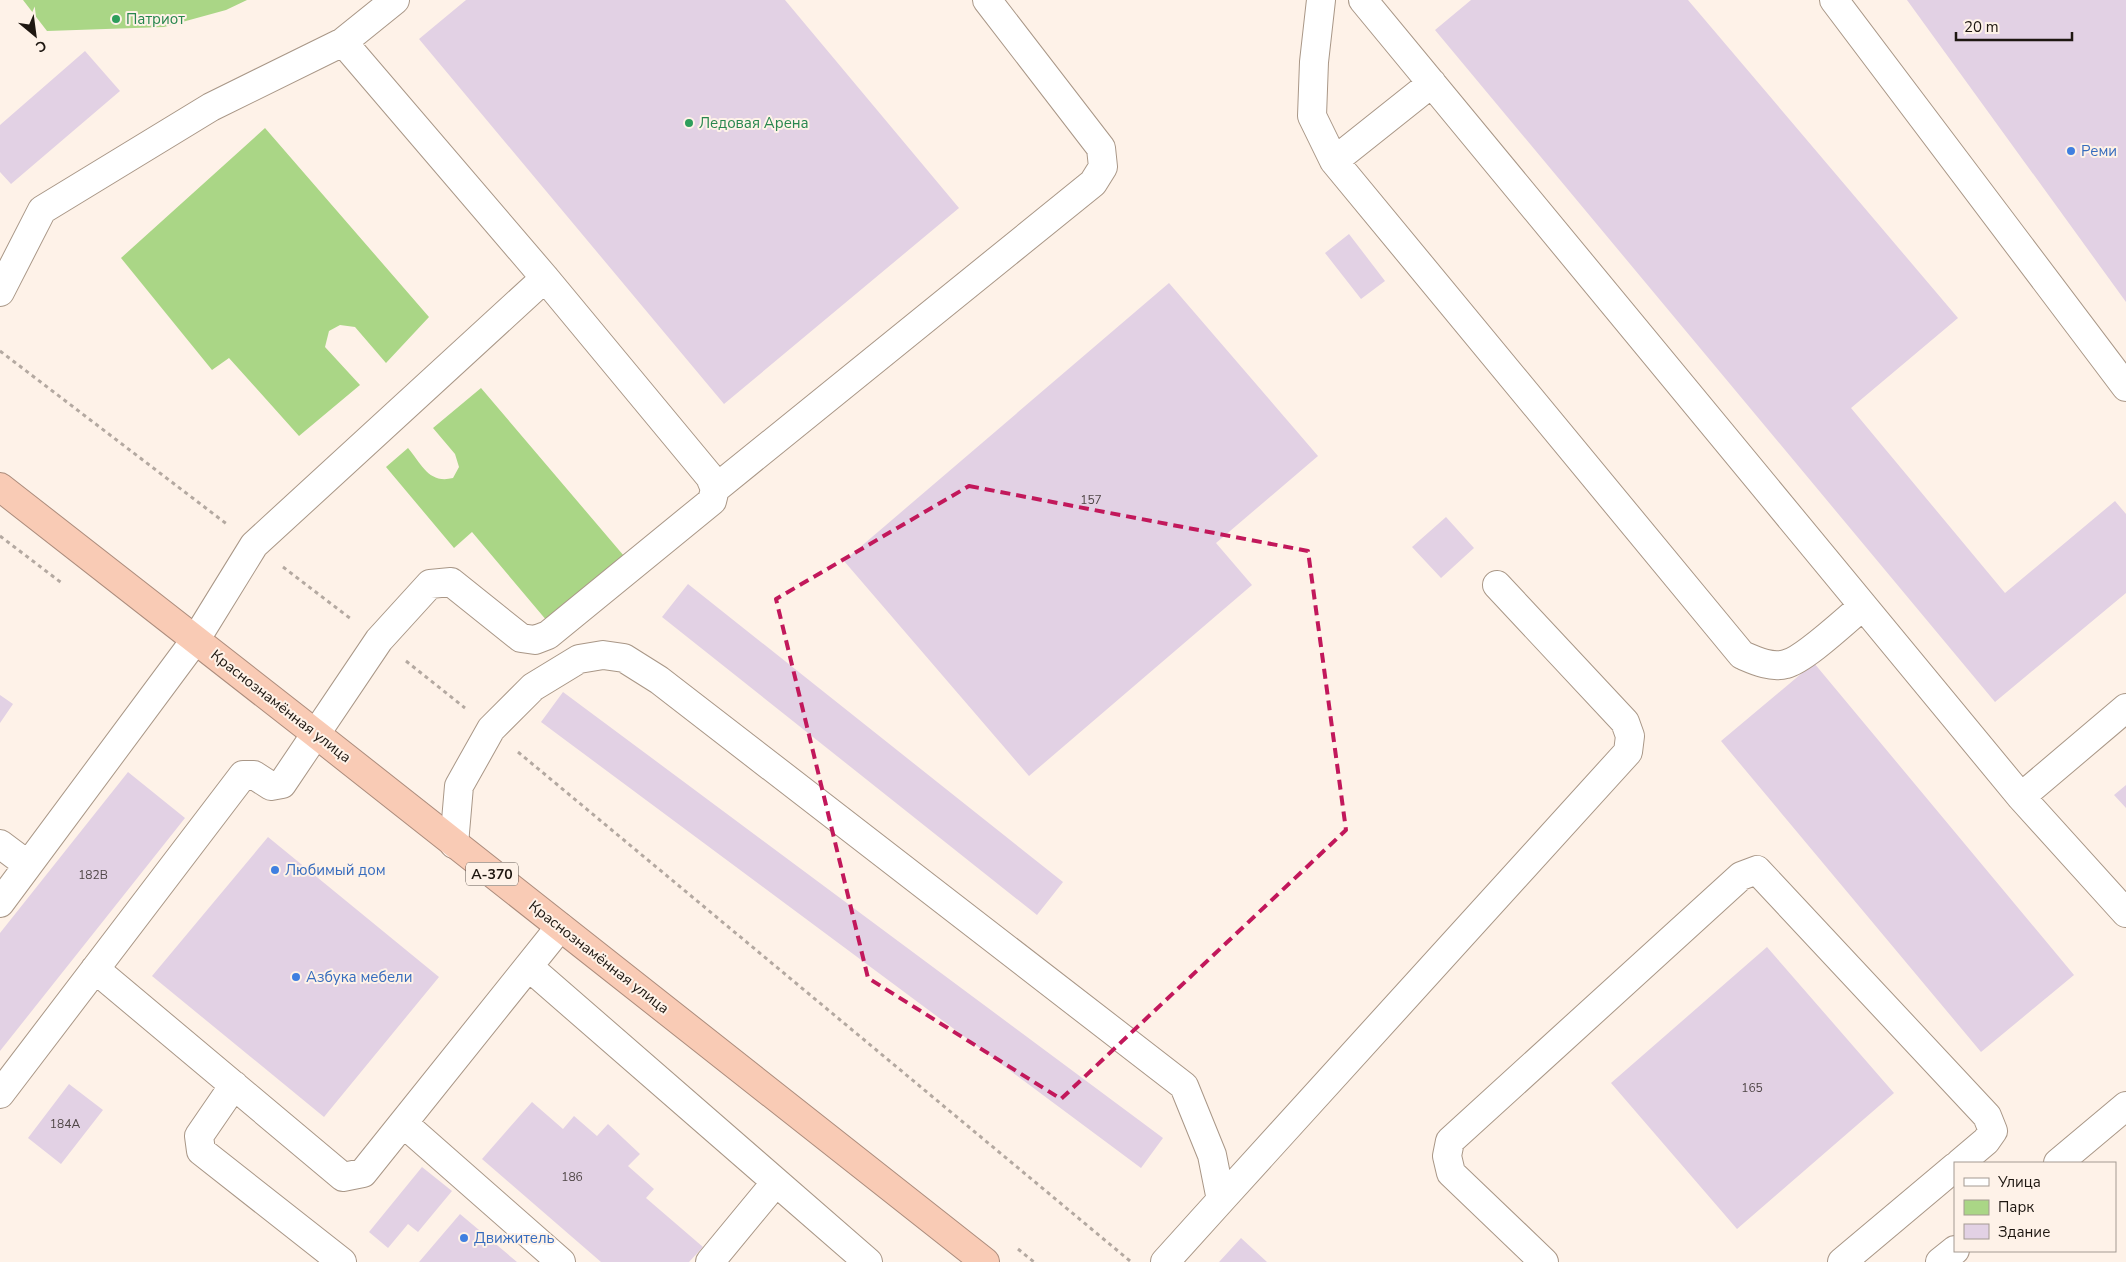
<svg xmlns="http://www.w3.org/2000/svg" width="2126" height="1262" viewBox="0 0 2126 1262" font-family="'Nunito Sans',sans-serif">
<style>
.green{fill:#aad686}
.building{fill:#e2d1e4}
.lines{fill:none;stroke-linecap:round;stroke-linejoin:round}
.minor-casing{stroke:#a99787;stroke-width:30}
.highway-casing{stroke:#ac8c7c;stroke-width:30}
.path{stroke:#b4a9a1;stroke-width:3;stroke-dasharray:4 4;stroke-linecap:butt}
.minor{stroke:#fff;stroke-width:28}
.highway{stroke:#f9cbb5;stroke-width:28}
.marked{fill:none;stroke:#c2185b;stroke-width:4;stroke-dasharray:10 6;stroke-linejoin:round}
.leisure-dot{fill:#2e9e5b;stroke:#fef2e8;stroke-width:2}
.shop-dot{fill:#3f7fe0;stroke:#fef2e8;stroke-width:2}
.labels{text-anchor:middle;stroke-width:4;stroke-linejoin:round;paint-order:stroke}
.number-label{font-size:12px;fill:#4f4646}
.shield{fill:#fef2e8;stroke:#615952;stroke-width:1}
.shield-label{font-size:14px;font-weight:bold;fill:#1e1711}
.leisure-label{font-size:15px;fill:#27864d;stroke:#fef2e8;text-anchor:start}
.shop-label{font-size:15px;fill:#366cbe;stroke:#fef2e8;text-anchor:start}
.street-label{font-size:15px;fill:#1e1711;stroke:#fef2e8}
</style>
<rect width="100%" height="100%" fill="#fef2e8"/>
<path class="green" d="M23 0H247L226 10 164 27 47 31Z
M265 128 429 317 386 363 355 327 340 325 329 331 325 347 360 385 299 436 229 358 212 370 121 258Z
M481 388 624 556 547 621 472 532 454 548 386 467 408 448C422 465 429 484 453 478L459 467 455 454 433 428Z"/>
<path class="building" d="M466 0H785L959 208 724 404 419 39Z
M1471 0H1688L1958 318 1851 408 2005 593 2115 501 2126 514V593L1995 702 1435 30Z
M1907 0H2126V302Z
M85 51 120 91 11 184 0 172V125Z
M1349 234 1385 281 1361 299 1325 253Z
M1169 283 1318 456 1216 543 1252 585 1029 776 844 561Z
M1446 517 1474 548 1441 578 1412 547Z
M688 584 1063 882 1037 915 662 617Z
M1814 663 2074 975 1981 1052 1721 741Z
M563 692 1163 1138 1141 1168 541 722Z
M0 695 13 704 0 723Z
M128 772 185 818 0 1051V933Z
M2126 785V808L2114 795Z
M268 837 439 977 324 1117 152 976Z
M1767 947 1894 1093 1737 1229 1611 1083Z
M69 1084 103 1110 61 1164 28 1138Z
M532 1102 563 1129 574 1116 597 1136 608 1124 640 1154 628 1166 654 1189 646 1198 703 1247 689 1262H601L482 1159Z
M422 1167 452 1191 418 1232 408 1224 388 1248 369 1232Z
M460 1214 517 1262H419Z
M1241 1238 1267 1262H1219Z"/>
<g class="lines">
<defs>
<path id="minor" d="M1321 0 1314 62 1312 116 1334 161 1432 83
M1363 0 2021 797 2126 913
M1834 0 2126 387
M1334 161 1742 655C1756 661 1771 668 1786 664 1804 660 1847 619 1863 606
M0 292 42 210 211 107 343 42
M715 489 1093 183 1103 167 1101 148 987 0
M2021 797 2126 708
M0 844 28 865
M454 844 459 786 491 729 533 687 579 659 603 655 624 658 659 680 1184 1086 1212 1155 1221 1200 1165 1262
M0 903 196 639 254 545 545 278
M529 967 868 1262
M95 969 343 1177 363 1173 560 927
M234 1085 199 1136 201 1151 342 1262
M0 1094 243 775H254L271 786 282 784 379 640 430 584 451 582 521 638 535 640 548 635 712 501 715 489 710 477 545 278 343 42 395 0
M403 1123 561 1262
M2058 1163 2126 1106
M1221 1200 1628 752 1630 736 1625 722 1497 585
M710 1262 776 1182
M1544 1262 1451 1173 1447 1156 1450 1141 1741 876 1757 870 1987 1116 1993 1131 1986 1141 1960 1163
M1842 1262 1955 1167
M1940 1262 1955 1250"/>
<path id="highway" d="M0 487 316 734 985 1262"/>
</defs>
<use href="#minor" class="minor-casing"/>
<use href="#highway" class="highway-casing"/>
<path class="path" d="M0 351 228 525
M0 536 63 584
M283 567 351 619
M406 661 465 708
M518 752 1130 1261
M1018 1249 1034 1262"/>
<use href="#minor" class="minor"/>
<use href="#highway" class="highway"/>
</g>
<path class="marked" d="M969 486 1308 551 1346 830 1061 1099 868 978 776 599Z"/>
<g class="leisure-dot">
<circle cx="116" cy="19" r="5"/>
<circle cx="689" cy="123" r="5"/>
</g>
<g class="shop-dot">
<circle cx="2071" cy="151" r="5"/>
<circle cx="275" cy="870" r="5"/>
<circle cx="296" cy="977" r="5"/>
<circle cx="464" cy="1238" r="5"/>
</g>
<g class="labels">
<g class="number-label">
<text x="1091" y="504">157</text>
<text x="93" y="879">182В</text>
<text x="1752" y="1092">165</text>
<text x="65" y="1128">184А</text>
<text x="572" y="1181">186</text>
</g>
<rect class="shield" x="466" y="862.5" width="52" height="23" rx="4"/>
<g class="shield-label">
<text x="492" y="879">А-370</text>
</g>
<g class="leisure-label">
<text x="126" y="24">Патриот</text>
<text x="699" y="128">Ледовая Арена</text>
</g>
<g class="shop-label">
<text x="2081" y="156">Реми</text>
<text x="285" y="875">Любимый дом</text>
<text x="306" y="982">Азбука мебели</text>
<text x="474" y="1243">Движитель</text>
</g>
<g class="street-label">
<text transform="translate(281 706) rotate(38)" y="5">Краснознамённая улица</text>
<text transform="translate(599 957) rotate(38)" y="5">Краснознамённая улица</text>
</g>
</g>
<rect x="1954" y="1162" width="162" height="90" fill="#fef2e8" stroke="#a49a92"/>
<rect x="1964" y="1178" width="25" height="8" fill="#ffffff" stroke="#a49a92"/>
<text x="1998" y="1187" font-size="15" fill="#1e1711">Улица</text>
<rect x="1964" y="1200" width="25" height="15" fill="#aad686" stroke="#a49a92"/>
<text x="1998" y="1212" font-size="15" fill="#1e1711">Парк</text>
<rect x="1964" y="1224" width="25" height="15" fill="#e2d1e4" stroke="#a49a92"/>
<text x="1998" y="1237" font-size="15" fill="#1e1711">Здание</text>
<g transform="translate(35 35) rotate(151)" stroke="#fef2e8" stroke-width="4" paint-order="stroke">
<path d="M0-4L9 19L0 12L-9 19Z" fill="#1e1711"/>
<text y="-8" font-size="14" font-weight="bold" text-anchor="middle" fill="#1e1711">С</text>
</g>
<path d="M1956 32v8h116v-8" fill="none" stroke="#1e1711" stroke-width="2.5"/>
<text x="1964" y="32" font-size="15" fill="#1e1711" stroke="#fef2e8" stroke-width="4" paint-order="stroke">20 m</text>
</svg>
